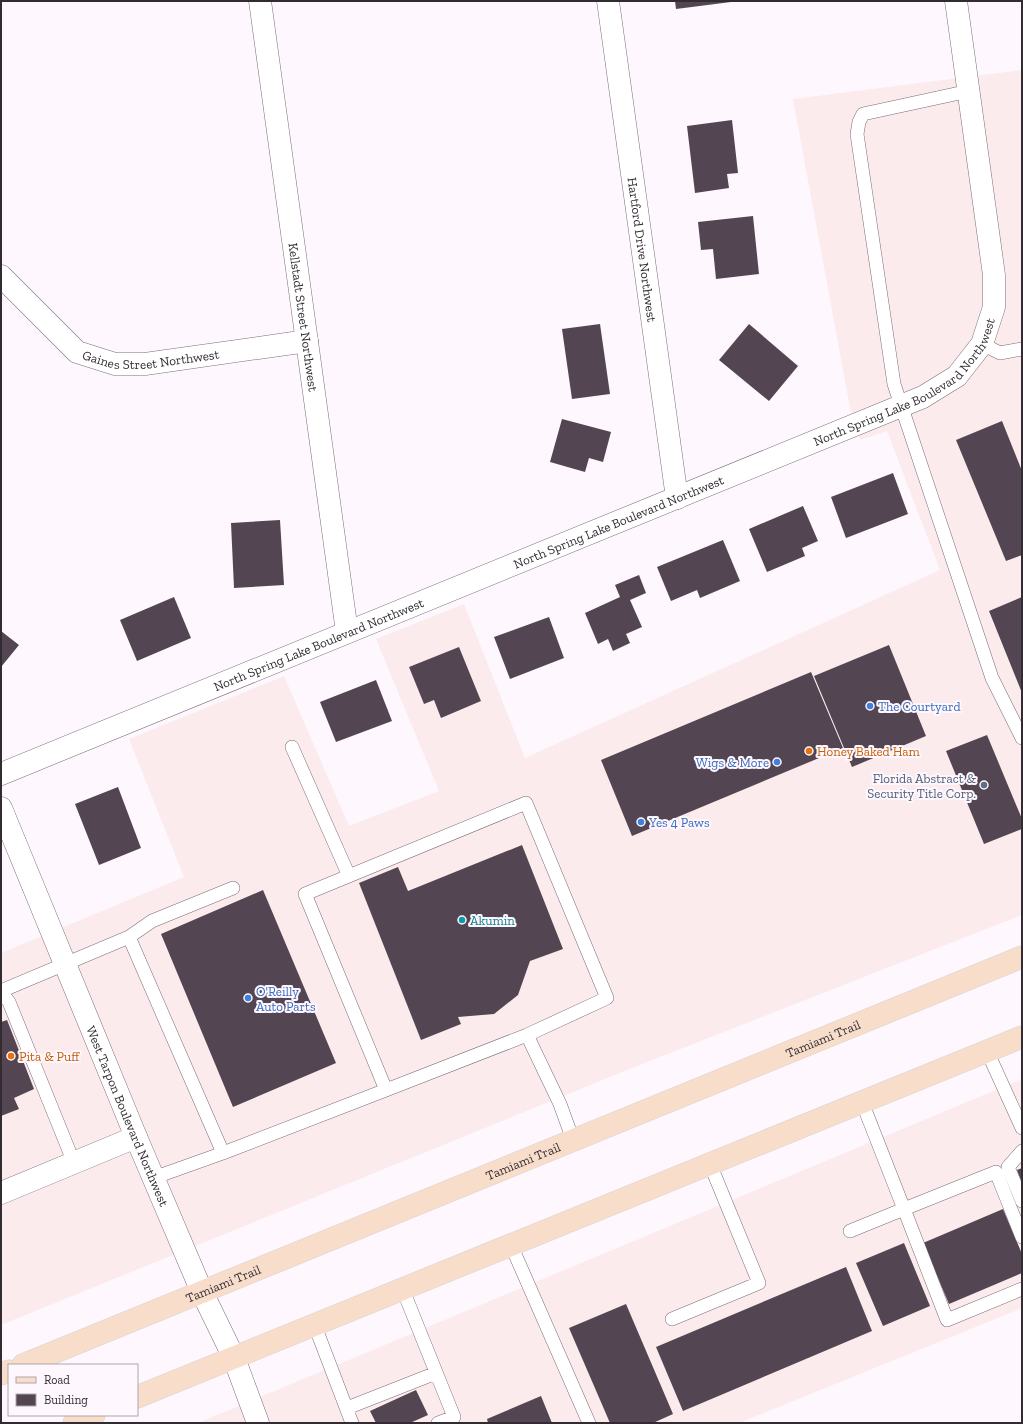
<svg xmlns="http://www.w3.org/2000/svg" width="1023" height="1424" viewBox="0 0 1023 1424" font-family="'Zilla Slab',serif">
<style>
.commercial{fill:#fcebec}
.building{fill:#534652}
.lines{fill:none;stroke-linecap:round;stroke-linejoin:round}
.lane-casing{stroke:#7b6d7a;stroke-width:14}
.street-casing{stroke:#7b6d7a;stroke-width:23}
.primary-casing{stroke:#d6d5d6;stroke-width:23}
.lane{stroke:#fff;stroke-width:13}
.street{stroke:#fff;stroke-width:22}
.primary{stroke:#f7ddca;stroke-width:22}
.shop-dot{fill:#3f7fe0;stroke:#fef7fe;stroke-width:1.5}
.food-dot{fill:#e8710a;stroke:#fef7fe;stroke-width:1.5}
.service-dot{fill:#5c6f8a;stroke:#fef7fe;stroke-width:1.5}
.culture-dot{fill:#0f9aa8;stroke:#fef7fe;stroke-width:1.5}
.labels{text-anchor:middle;stroke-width:4;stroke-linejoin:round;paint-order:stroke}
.street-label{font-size:13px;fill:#322c32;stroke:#fef7fe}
.shop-label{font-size:13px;fill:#366cbe;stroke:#fef7fe;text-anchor:start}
.food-label{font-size:13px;fill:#c56008;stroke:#fef7fe;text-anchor:start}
.service-label{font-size:13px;fill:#4e5e75;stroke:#fef7fe;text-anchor:end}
.culture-label{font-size:13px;fill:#0d838f;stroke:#fef7fe;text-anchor:start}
</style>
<rect width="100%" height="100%" fill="#fef7fe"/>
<path class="commercial" d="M1022 70V915L637 1066 1 1325V953L184 877 129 739 284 676 349 826 439 791 376 639 464 604 525 758 940 570 887 431 860 440 850 408 793 99Z
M1022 1079V1308L739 1423H198Z"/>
<path class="building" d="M675 1H731V2L676 9Z
M732 120 738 173 727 174 729 188 695 193 687 126Z
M753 216 759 274 716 279 713 249 701 250 698 222Z
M600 324 610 394 572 399 562 329Z
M749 324 798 366 769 401 719 360Z
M562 419 611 432 603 462 589 458 585 472 550 462Z
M1002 421 1022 471V555L1006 561 956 440Z
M893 473 908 514 846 538 831 497Z
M803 506 818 541 802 548 805 556 767 572 749 529Z
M280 520 284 585 234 588 231 523Z
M723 540 740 581 700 598 697 590 671 601 657 567Z
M639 575 646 593 630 600 642 627 626 634 630 643 613 651 608 639 598 644 585 613 620 597 615 585Z
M174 597 191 638 137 661 120 620Z
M1022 597V693L989 611Z
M549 617 564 658 510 679 494 637Z
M1 631 19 645 1 667Z
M889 645 926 736 852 767 814 676Z
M459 647 481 701 441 718 434 700 424 704 409 667Z
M811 672 843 748 632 836 601 760Z
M376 680 392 721 336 742 320 702Z
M987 735 1022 819V829L984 844 946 751Z
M118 787 141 848 99 865 75 804Z
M522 845 563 949 530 961 518 995 494 1014 458 1017 461 1024 421 1040 359 883 398 867 408 891Z
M263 890 336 1063 233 1107 161 934Z
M7 1020 34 1089 14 1098 19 1109 1 1116V1022Z
M1022 1168V1183L1017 1170Z
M1003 1209 1022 1254V1273L949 1304 923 1243Z
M904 1243 930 1306 883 1326 856 1263Z
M846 1267 872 1331 683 1411 656 1347Z
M626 1304 673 1414 653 1423H610L569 1328Z
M416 1390 428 1415 410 1423H376L370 1411Z
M541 1396 552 1423H488L487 1419Z"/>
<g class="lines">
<defs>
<path id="lane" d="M969 91 863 114 859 122 857 134 894 384 992 678 1022 738
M982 344 1000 353 1022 349
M292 747 349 876
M129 937 223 1153
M1 991 129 937 152 921 233 888
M1 992 9 1002 74 1163
M987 1051 1022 1128
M386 1090 527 1035
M862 1102 904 1209 996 1172 1022 1237
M1022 1151 1008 1167 1022 1201
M153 1178 223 1153 386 1090 305 894 526 803 607 998 527 1035 560 1104 573 1140
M850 1231 904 1209 947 1320 1022 1289
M511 1245 589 1423
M403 1290 454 1417 438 1423
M672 1319 759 1283 710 1164
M315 1326 352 1423
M347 1408 436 1373"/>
<g id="street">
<path id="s1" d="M260 1 347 632"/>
<path id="s2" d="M608 1 677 498"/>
<path id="s3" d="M1 276 77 352 115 364H145L307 341"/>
<path id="s4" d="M1 774 923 397 957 376 982 344 994 307V275L956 1"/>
<path id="s5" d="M1 808 136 1137 202 1292 234 1358 258 1423"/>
<path d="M1 1193 136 1137"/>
</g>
<g id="primary">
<path id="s6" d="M23 1365 1022 957"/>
<path d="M1 1374 9 1371"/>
<path d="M137 1397 1022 1037"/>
<path d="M74 1423 94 1415"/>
</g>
</defs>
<use href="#lane" class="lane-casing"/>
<use href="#street" class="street-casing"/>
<use href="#primary" class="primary-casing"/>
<use href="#lane" class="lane"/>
<use href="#street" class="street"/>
<use href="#primary" class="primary"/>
</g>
<g class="shop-dot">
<circle cx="870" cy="706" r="4"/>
<circle cx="777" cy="762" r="4"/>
<circle cx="641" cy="822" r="4"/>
<circle cx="248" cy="998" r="4"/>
</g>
<g class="food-dot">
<circle cx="809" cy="751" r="4"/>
<circle cx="11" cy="1056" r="4"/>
</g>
<circle class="service-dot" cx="984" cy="785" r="4"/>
<circle class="culture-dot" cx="462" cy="920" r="4"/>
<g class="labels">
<g class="street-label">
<text dy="5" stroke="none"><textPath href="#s2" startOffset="251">Hartford Drive Northwest</textPath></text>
<text dy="5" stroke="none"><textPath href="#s1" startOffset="319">Kellstadt Street Northwest</textPath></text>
<text dy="5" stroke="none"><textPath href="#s3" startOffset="183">Gaines Street Northwest</textPath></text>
<text dy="5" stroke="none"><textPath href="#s4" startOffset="991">North Spring Lake Boulevard Northwest</textPath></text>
<text dy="5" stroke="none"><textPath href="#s4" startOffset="667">North Spring Lake Boulevard Northwest</textPath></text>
<text dy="5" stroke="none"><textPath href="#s4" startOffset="343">North Spring Lake Boulevard Northwest</textPath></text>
<text dy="5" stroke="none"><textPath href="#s6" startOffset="864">Tamiami Trail</textPath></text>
<text dy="5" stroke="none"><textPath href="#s5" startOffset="333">West Tarpon Boulevard Northwest</textPath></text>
<text dy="5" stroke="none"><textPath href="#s6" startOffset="540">Tamiami Trail</textPath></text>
<text dy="5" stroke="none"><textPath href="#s6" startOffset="216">Tamiami Trail</textPath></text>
</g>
<g class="shop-label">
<text x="878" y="711">The Courtyard</text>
<text x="769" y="767" text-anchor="end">Wigs &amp; More</text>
<text x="649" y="827">Yes 4 Paws</text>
<text x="256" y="996">O'Reilly<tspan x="256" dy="15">Auto Parts</tspan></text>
</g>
<g class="food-label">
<text x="817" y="756">Honey Baked Ham</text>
<text x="19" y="1061">Pita &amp; Puff</text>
</g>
<g class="service-label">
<text x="976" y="783">Florida Abstract &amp;<tspan x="976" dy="15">Security Title Corp.</tspan></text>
</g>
<g class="culture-label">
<text x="470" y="925">Akumin</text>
</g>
</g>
<rect width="1023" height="1424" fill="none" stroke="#322c32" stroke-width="4"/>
<rect x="8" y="1364" width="130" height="52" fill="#fef7fe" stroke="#aca6ac"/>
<rect x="16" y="1377" width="20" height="6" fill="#f7ddca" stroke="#aca6ac"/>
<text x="44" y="1384" font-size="12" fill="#322c32">Road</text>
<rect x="16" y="1394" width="20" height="12" fill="#534652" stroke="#aca6ac"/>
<text x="44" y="1404" font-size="12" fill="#322c32">Building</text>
</svg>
